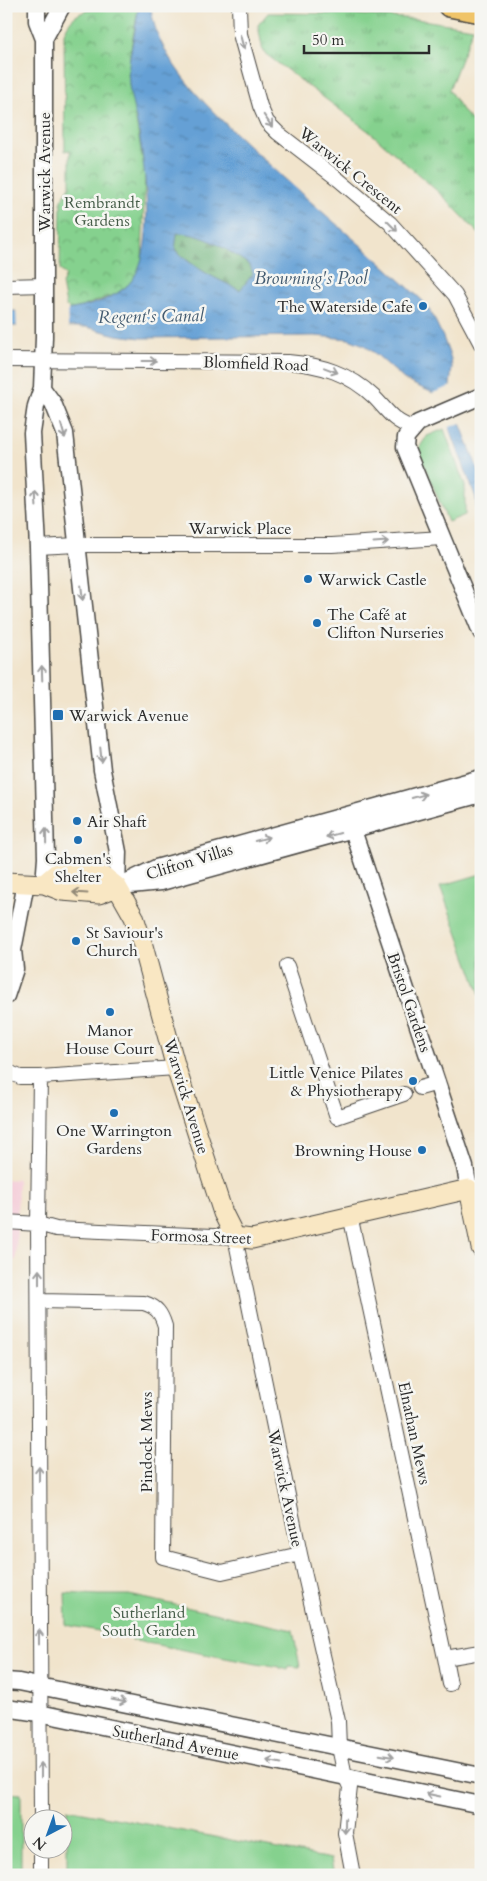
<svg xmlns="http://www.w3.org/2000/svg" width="487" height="1881" viewBox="0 0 487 1881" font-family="Cardo,serif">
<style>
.built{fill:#f5cfda}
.grass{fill:url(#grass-tufts);stroke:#587e5c}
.forest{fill:url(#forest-firs);stroke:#4c6f52}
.park{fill:url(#park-crowns);stroke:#587e5c}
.garden{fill:#85d18e;stroke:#587e5c}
.water{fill:url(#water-ripples);stroke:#486680;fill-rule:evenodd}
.pier{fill:#f1e4cc}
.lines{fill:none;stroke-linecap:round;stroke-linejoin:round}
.minor-casing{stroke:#494743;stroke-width:16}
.tertiary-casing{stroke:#494743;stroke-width:19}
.secondary-casing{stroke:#494743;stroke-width:21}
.primary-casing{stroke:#494743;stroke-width:24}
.minor{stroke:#fff;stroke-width:14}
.tertiary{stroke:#fff;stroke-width:16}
.secondary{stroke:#f9e7c3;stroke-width:19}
.primary{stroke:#f0c469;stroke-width:21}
.oneway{stroke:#a0a0a0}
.oneway2{stroke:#928977}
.poi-dot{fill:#1f6fb2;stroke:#f6f6f2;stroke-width:2}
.labels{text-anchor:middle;stroke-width:5;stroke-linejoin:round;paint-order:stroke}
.street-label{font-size:16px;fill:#2b2b2b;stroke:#f6f6f2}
.park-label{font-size:16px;fill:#465d49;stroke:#f6f6f2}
.poi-label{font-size:16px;fill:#2b2b2b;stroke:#f6f6f2;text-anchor:start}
.water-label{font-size:18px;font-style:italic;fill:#425a6f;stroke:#f6f6f2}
</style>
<defs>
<pattern id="grass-tufts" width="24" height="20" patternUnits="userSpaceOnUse" patternTransform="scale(1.25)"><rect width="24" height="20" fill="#85d18e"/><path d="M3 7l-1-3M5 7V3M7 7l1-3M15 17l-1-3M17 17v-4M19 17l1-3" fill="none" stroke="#6daa74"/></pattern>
<pattern id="forest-firs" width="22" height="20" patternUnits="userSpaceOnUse" patternTransform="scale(1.25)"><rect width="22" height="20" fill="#6cb379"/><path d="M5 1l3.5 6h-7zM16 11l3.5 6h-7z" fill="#599263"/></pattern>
<pattern id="park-crowns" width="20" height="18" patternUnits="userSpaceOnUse" patternTransform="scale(1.25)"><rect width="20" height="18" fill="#85d18e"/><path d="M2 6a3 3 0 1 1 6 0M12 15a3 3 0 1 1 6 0" fill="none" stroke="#6daa74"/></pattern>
<pattern id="water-ripples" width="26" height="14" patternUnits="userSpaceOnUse" patternTransform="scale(1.25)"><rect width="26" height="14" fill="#65a0d5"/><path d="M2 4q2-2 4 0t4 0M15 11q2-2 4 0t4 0" fill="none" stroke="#5383ad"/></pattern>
</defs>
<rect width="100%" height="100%" fill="#f6f6f2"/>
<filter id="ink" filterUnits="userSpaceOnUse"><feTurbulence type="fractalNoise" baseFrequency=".02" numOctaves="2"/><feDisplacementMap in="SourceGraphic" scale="10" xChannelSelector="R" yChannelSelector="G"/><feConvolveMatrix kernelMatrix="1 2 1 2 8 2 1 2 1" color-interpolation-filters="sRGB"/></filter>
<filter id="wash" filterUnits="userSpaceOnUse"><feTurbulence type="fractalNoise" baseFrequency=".0096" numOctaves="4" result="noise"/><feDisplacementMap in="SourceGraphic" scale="20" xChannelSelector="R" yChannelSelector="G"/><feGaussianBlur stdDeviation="1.12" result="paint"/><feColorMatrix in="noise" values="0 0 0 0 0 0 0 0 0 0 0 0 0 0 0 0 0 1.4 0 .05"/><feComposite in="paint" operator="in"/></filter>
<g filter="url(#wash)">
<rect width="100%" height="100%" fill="#f1e4cc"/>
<path class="built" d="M18 1179 16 1260H6V1180Z"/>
<path class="grass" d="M268 13 352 14 416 19 473 28 449 90 464 113 481 129V236L444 197 371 133 263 52 258 25Z"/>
<path class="forest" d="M177 233C205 233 227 250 250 265L253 274 240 290C214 278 195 269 175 249Z"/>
<path class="park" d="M138 9 130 54V85L145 173 142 259 137 273 129 284 116 294 81 307 67 310 62 284 66 275 60 270 61 200 70 187V150L65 151 64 34C74 0 110 11 138 9Z"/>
<path class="garden" d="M444 429 465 486V515L448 522 422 460 419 448 427 436Z
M481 874V997L440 886Z
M65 1593 99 1595H129L293 1630 300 1667 289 1666 288 1670 279 1668V1667L263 1664 262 1665 131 1640V1637L66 1625Z
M6 1793 21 1794V1875H6Z
M67 1809 331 1859 334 1875H67Z"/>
<path class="water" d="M138 6H151C155 63 221 120 260 156 287 181 314 205 342 229 370 253 397 277 424 302L433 316 443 337 451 359 452 367 450 386 460 423 481 477V551L478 544 476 498 449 427 433 393 406 381 377 355 364 345 349 339 315 336 141 338 116 335 87 327 6 326V311C30 311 55 313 78 308 95 304 116 297 129 284 157 254 145 171 139 133 136 117 131 101 129 85 126 57 137 33 138 6ZM177 233C205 233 227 250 250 265L253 274 240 290C214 278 195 269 175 250Z"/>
<path class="pier" d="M68 307V328L17 329 16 309Z
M452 386 463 422 447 428 430 394Z"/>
</g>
<g filter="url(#ink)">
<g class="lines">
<defs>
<path id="minor" d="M239 6 240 34 260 106 267 122 278 133 339 180 390 223 455 295 481 344
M6 286 45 285
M6 360 288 362C321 365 349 373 374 397 388 411 392 421 413 428
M38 547 77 545H332L442 538
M287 966 337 1117 404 1094
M6 1071 20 1077H40L176 1068
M40 1077 38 1224 41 1818
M420 1088 438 1083
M350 1215 445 1658 481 1652
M6 1222 38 1224 56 1229 235 1237 300 1554 338 1721 339 1747 345 1776 350 1787 345 1833 353 1875
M39 1301 144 1303C157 1307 161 1313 165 1326L163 1557 222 1572 300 1554
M445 1658 450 1684
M41 1848V1875"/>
<path id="tertiary" d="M37 6V21L44 39V337L42 388 36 406 32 433 38 547 44 776 46 858 44 884
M44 39 62 6
M42 388 53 403 65 433 102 770 118 852 117 887
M481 396 418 423 406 437 405 447 481 632
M348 815 465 1167 469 1189 481 1187
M130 885 161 882 481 794
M117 887 156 868 481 778
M6 996 15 969 13 950 26 883
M6 1681 19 1682 481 1776
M6 1708 39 1713 481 1805"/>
<path id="secondary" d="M6 882 44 884 62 891 99 894 117 887
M44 884 58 872 102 875 117 887 134 917 142 942 176 1068 223 1213 235 1237 252 1239 469 1189 481 1248"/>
<path id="primary" d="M449 6 481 12"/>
</defs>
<use href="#minor" class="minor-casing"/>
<use href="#tertiary" class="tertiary-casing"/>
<use href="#secondary" class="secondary-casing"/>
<use href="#primary" class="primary-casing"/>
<use href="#minor" class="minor"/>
<use href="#tertiary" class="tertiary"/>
<use href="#secondary" class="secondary"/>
<use href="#primary" class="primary"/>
</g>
<defs><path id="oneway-shaft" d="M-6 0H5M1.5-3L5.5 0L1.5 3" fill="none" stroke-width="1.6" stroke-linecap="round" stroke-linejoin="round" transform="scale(1.25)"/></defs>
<g class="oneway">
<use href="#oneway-shaft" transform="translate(242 42) rotate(75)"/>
<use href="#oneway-shaft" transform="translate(268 121) rotate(55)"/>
<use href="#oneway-shaft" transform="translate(392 226) rotate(45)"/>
<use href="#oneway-shaft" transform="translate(149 361)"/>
<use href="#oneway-shaft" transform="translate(331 370) rotate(21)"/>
<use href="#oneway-shaft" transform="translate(63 431) rotate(74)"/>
<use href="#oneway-shaft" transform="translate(36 499) rotate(-93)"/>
<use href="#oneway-shaft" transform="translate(381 542) rotate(-4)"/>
<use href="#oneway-shaft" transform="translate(82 593) rotate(84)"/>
<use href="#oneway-shaft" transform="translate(42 673) rotate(-92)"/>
<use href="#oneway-shaft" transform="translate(101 755) rotate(84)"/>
<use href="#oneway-shaft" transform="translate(419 796) rotate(-15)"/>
<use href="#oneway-shaft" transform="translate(333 835) rotate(165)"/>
<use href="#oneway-shaft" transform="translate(46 836) rotate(-91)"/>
<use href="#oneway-shaft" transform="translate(262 839) rotate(-15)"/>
<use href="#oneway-shaft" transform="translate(39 1277) rotate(-90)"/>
<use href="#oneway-shaft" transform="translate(39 1474) rotate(-90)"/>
<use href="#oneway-shaft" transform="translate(39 1637) rotate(-90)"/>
<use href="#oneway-shaft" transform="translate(119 1701) rotate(11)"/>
<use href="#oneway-shaft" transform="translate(387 1756) rotate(10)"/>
<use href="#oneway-shaft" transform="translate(274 1762) rotate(-169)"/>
<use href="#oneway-shaft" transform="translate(41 1770) rotate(-90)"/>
<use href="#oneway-shaft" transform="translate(433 1795) rotate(-168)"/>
<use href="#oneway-shaft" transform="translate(345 1826) rotate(91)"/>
</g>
<use class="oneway2" href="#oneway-shaft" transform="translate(80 893) rotate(-176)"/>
</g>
<g class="poi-dot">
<circle cx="423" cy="306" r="5"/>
<circle cx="308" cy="579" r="5"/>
<circle cx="317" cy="623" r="5"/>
<rect x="52" y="709" width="12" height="12" rx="2.5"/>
<circle cx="77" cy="821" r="5"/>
<circle cx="78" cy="840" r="5"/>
<circle cx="76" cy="941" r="5"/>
<circle cx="110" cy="1012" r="5"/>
<circle cx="413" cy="1081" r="5"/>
<circle cx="114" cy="1113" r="5"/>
<circle cx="422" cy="1150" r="5"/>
</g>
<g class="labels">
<g class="street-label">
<text transform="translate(351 170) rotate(39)" y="6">Warwick Crescent</text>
<text transform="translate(44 172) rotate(-90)" y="6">Warwick Avenue</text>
<text transform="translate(256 363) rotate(2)" y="6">Blomfield Road</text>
<text x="240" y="534">Warwick Place</text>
<text transform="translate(189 861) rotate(-17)" y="6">Clifton Villas</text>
<text transform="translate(410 1002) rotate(71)" y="6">Bristol Gardens</text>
<text transform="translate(187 1096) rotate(73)" y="6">Warwick Avenue</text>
<text transform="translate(201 1236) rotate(2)" y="6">Formosa Street</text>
<text transform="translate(415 1433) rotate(78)" y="6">Elnathan Mews</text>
<text transform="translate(146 1442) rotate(-90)" y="6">Pindock Mews</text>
<text transform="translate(286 1488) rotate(78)" y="6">Warwick Avenue</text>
<text transform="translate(176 1742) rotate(11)" y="6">Sutherland Avenue</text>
</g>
<g class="park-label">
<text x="102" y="208">Rembrandt<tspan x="102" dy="18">Gardens</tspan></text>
<text x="149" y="1618">Sutherland<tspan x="149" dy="18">South Garden</tspan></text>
</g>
<g class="poi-label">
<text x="413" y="312" text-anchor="end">The Waterside Cafe</text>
<text x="318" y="585">Warwick Castle</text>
<text x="327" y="620">The Café at<tspan x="327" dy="18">Clifton Nurseries</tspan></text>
<text x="69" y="721">Warwick Avenue</text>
<text x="87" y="827">Air Shaft</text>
<text x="78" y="864" text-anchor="middle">Cabmen's<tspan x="78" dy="18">Shelter</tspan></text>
<text x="86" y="938">St Saviour's<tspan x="86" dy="18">Church</tspan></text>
<text x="110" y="1036" text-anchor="middle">Manor<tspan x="110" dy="18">House Court</tspan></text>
<text x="403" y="1078" text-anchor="end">Little Venice Pilates<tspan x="403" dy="18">&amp; Physiotherapy</tspan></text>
<text x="114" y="1136" text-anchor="middle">One Warrington<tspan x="114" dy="18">Gardens</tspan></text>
<text x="412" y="1156" text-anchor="end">Browning House</text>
</g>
<g class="water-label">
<text x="311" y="284">Browning's Pool</text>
<text transform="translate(151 316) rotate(-1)" y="6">Regent's Canal</text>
</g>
</g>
<rect width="487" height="1881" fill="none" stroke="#f6f6f2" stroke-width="25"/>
<g transform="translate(48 1834) rotate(221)"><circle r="24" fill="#f6f6f2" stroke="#a5a5a2"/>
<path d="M0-4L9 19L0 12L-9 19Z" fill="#1f6fb2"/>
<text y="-8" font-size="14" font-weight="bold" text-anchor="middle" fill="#2b2b2b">N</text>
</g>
<path d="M304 45v8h125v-8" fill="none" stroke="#2b2b2b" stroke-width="2.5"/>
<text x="312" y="45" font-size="15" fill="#2b2b2b" stroke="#f6f6f2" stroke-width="4" paint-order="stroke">50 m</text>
</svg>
